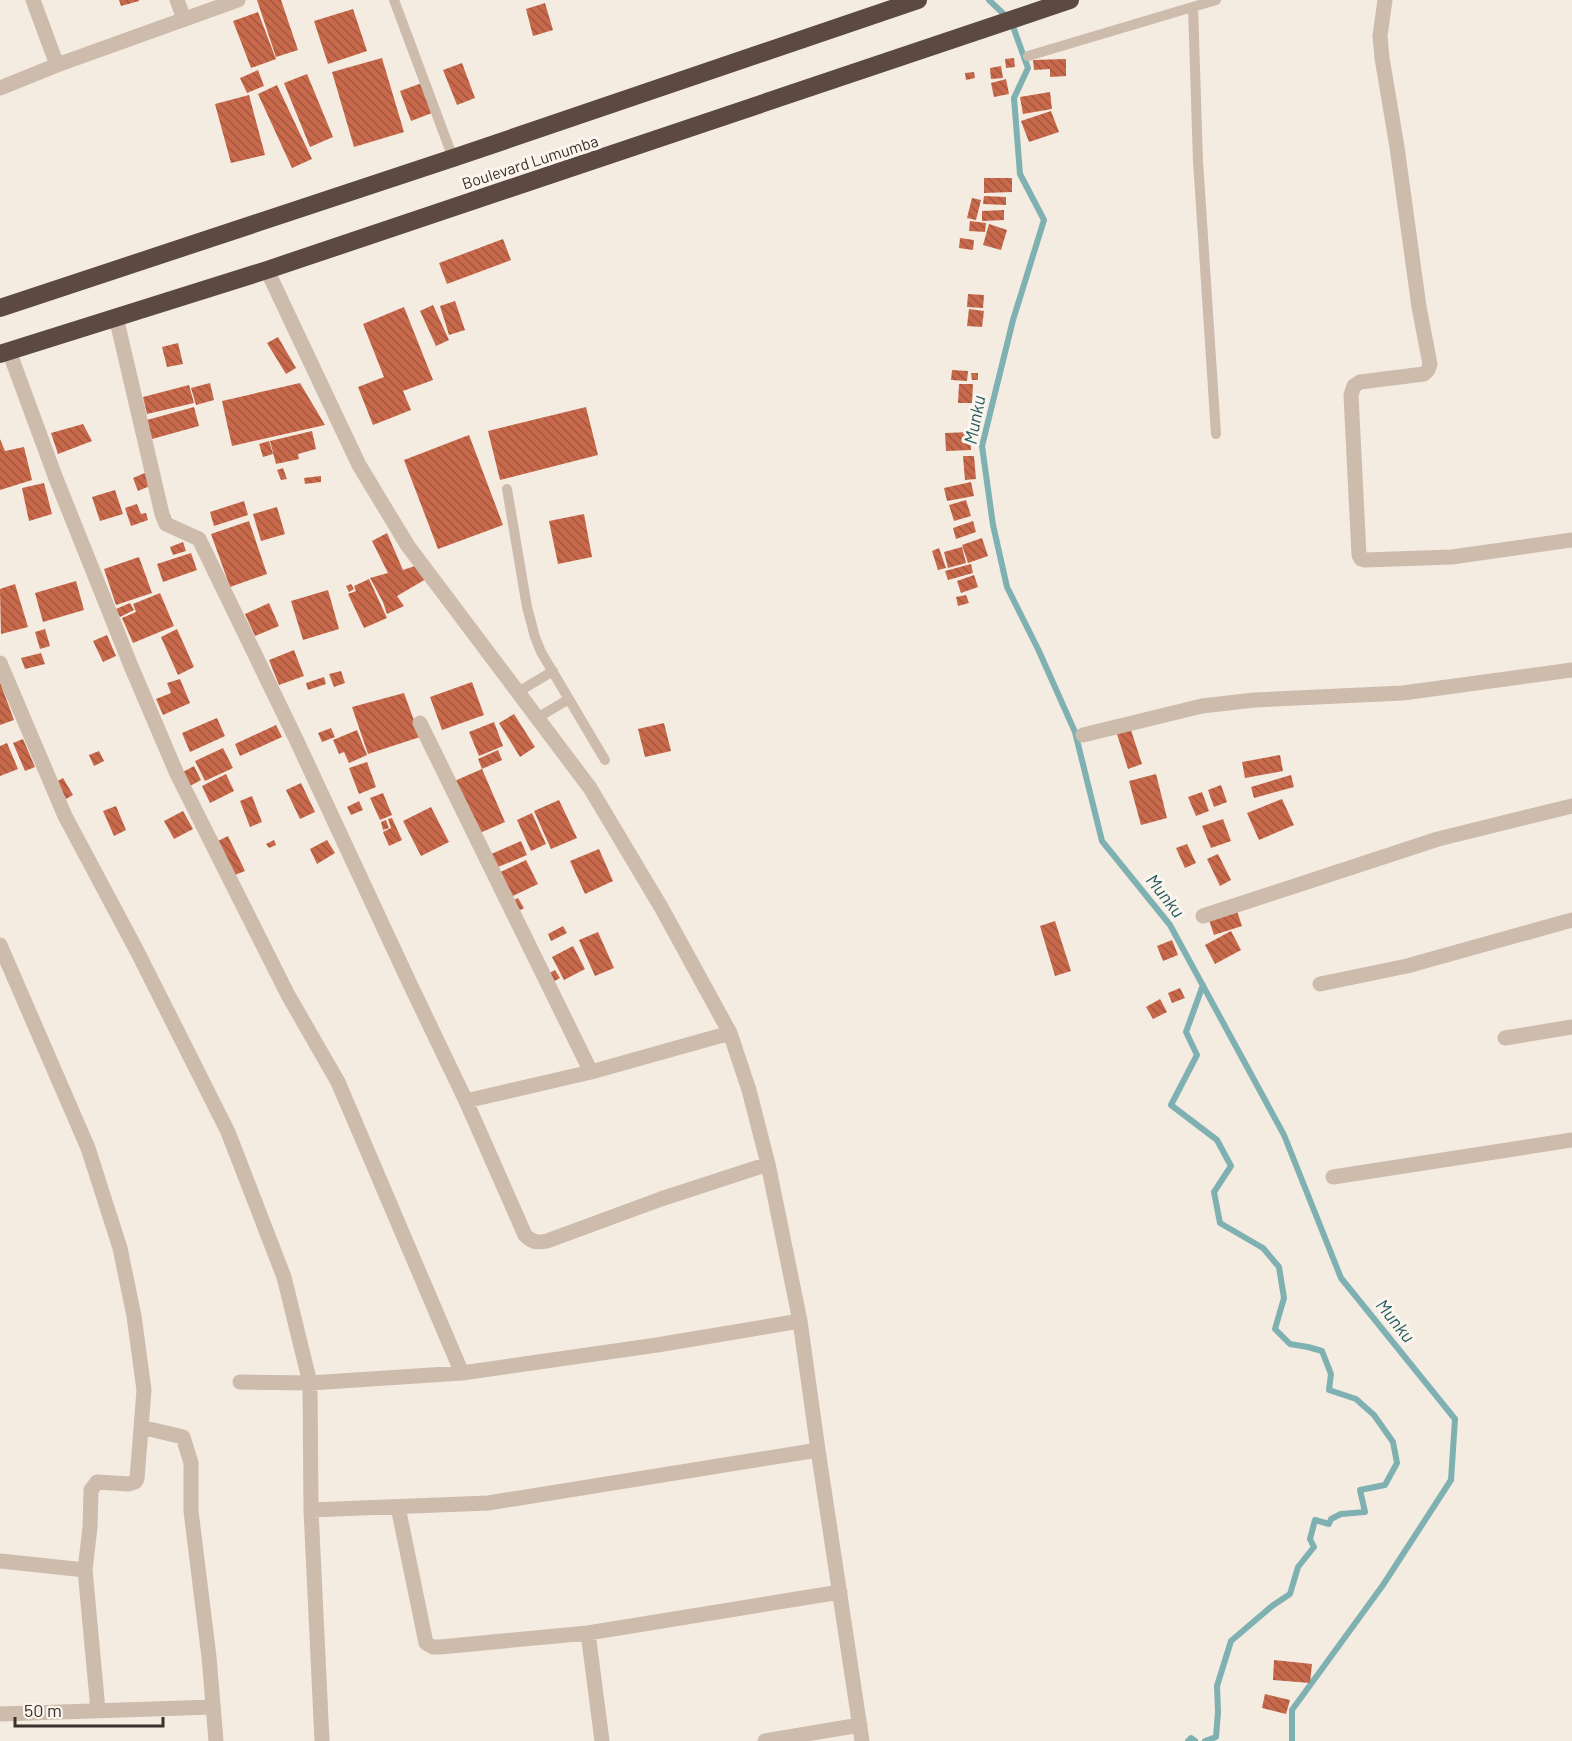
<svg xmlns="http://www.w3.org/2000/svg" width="1572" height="1741" viewBox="0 0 1572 1741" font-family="Barlow,sans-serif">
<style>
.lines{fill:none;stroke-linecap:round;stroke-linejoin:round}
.stream{stroke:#7fb0b2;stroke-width:6}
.building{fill:url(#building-back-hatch)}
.lane{stroke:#cdbbac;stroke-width:10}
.street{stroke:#cdbbac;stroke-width:15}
.highway{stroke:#5c4a42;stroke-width:18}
.labels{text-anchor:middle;stroke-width:6;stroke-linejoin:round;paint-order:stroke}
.street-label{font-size:16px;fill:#3b302b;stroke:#fbf5ee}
.water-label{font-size:18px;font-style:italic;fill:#1f5a5e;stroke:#fbf5ee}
</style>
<defs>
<pattern id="building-back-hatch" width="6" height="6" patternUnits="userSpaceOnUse" patternTransform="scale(1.5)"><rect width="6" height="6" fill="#c8694b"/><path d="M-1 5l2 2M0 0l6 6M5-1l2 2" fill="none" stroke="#a4573f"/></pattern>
</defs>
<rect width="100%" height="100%" fill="#f4ebe1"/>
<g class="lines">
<path class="stream" d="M989 0 1011 21 1028 68 1014 98 1020 174 1044 220 1013 320 982 446 993 525 1007 587 1038 649 1075 732 1102 841 1170 925 1284 1135 1341 1278 1455 1419 1451 1480 1383 1585 1292 1710V1741
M1203 985 1186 1032 1197 1055 1171 1105 1217 1140 1231 1166 1214 1192 1220 1223 1263 1248 1279 1267 1284 1298 1275 1329 1290 1344 1308 1347 1322 1351 1331 1374 1329 1390 1356 1399 1374 1415 1393 1442 1397 1463 1385 1485 1360 1490 1365 1512 1341 1514 1331 1519 1329 1524 1315 1520 1310 1539 1314 1547 1298 1567 1290 1594 1272 1606 1231 1641 1217 1686 1218 1712 1216 1737 1205 1741
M1188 1741 1191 1738 1195 1741"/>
</g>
<path class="building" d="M119 0H139V1L121 6Z
M257 0H281L298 50 276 57Z
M545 3 553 30 533 36 526 9Z
M353 9 367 51 328 64 314 21Z
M258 12 276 59 251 68 233 21Z
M382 58 404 132 354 147 332 72Z
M1014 58 1015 67 1006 68 1005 59Z
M1066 59V76L1050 77V69L1034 70 1033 60Z
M462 63 475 98 457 105 443 70Z
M1001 66 1003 78 991 79 990 68Z
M258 70 264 86 247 93 240 78Z
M974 72 975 78 966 80 965 73Z
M307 74 333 137 310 147 284 83Z
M1006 79 1009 94 994 97 991 83Z
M422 83 432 113 411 121 400 91Z
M277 85 312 159 292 168 258 94Z
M1050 92 1052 109 1023 114 1020 97Z
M249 95 265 155 231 163 215 104Z
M1051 111 1059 132 1029 142 1021 121Z
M984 178H1012V192L984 193Z
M984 196 1006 197V205L983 204Z
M972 198 981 200 976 220 967 218Z
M1004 210V220L982 221V211Z
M970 221 986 223 985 232 969 231Z
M989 224 1007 230 1001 250 983 245Z
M960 238 974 240 973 250 959 248Z
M503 239 511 260 447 284 439 263Z
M968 294 984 295 983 308 967 307Z
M455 301 465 330 449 335 440 306Z
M433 305 449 340 436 346 420 311Z
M404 307 433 380 403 391 411 410 373 425 358 387 384 377 363 324Z
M969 309 984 311 982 327 967 326Z
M278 337 296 368 286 374 267 343Z
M178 343 183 364 167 367 162 347Z
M952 370 968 371 967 381 951 380Z
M971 373H978V380H972Z
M210 383 214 400 196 405 191 388Z
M300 383 325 425 232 446 222 401Z
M959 384H973L972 403H958Z
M189 385 194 403 147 414 143 397Z
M194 407 199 426 152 439 147 420Z
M586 407 598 455 500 480 488 431Z
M83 424 92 441 58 454 51 433Z
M312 431 316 449 298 454 299 459 276 464 270 441Z
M970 432 971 450 946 451 945 433Z
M469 435 503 525 438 549 404 460Z
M0 439 5 451 24 447 32 480 0 490Z
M269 441 273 454 263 457 259 444Z
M963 456H974L976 479 965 480Z
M283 468 287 479 281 480 277 470Z
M147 472 152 485 138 491 133 478Z
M321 476V482L305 484 304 478Z
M971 482 974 496 947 501 944 488Z
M44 483 52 514 29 521 22 488Z
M115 490 123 514 100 521 92 497Z
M966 500 971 516 954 521 949 505Z
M244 501 248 515 214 526 210 512Z
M137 504 141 514 146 513 148 520 131 526 125 508Z
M277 507 285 534 261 541 253 514Z
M584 514 592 557 558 564 549 521Z
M249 521 267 574 230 587 211 534Z
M973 521 976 532 956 539 953 528Z
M387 533 403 570 415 566 426 579 397 596 404 606 387 614 383 602 370 578 388 573 372 541Z
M982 538 988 556 968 563 962 545Z
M183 542 186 551 173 555 170 547Z
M962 547 966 563 948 568 944 552Z
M939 548 946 568 938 570 932 551Z
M191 553 197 570 163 582 157 564Z
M139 557 152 593 116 605 104 569Z
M971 564 973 573 948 580 945 571Z
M974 575 978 587 961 593 957 581Z
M369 579 387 618 364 628 348 594 356 591 354 586Z
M76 581 84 610 43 622 35 593Z
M15 584 28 627 1 634 0 589Z
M351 584 354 589 349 592 346 586Z
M328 590 339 629 303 640 291 601Z
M160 593 174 626 133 643 122 618 136 612 133 604Z
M966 595 969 603 958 606 956 597Z
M130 603 134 610 120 617 116 609Z
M269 603 279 626 255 636 245 614Z
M45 629 50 646 40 649 35 632Z
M177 629 194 667 178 675 161 637Z
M107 635 116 656 103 662 93 641Z
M294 650 304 676 279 685 269 660Z
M41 653 45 664 25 669 21 658Z
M341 671 345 683 334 687 329 674Z
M324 677 326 684 308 690 306 683Z
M180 679 190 703 163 715 156 699 171 693 167 683Z
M0 682 14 720 0 725Z
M472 682 484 715 442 730 430 697Z
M404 693 420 737 368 754 352 707Z
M514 714 535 747 520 757 499 723Z
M217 718 225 736 190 752 182 733Z
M494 722 503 746 479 756 469 732Z
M664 723 671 751 645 757 638 729Z
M276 725 282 737 240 756 235 744Z
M331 728 335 737 322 742 318 733Z
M357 730 367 755 349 763 344 752 339 754 333 740Z
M1131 730 1142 764 1128 769 1117 734Z
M23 739 35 767 25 771 13 743Z
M7 743 18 769 0 776V746Z
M223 748 233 768 205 781 195 761Z
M498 750 502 760 482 769 478 759Z
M99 751 104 761 94 766 89 755Z
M1280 755 1283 771 1245 778 1242 762Z
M367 762 376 787 359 794 349 768Z
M194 766 201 780 190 786 183 772Z
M482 769 505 822 473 836 450 783Z
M226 774 234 791 210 803 202 786Z
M1156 774 1167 818 1141 825 1129 781Z
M1291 775 1294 787 1254 798 1251 787Z
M63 778 73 795 66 799 56 782Z
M301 783 315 812 300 819 286 790Z
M1221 785 1227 802 1214 807 1208 790Z
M1202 792 1209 811 1196 816 1188 797Z
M383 793 392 815 380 820 370 798Z
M252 796 262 822 250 827 240 801Z
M1282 799 1294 825 1259 840 1247 813Z
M559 800 577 838 551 849 534 811Z
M359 801 363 810 351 815 347 807Z
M116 806 126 830 114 836 103 811Z
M431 807 449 842 421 856 403 821Z
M183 811 193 829 174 839 164 821Z
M532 813 546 844 531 851 517 820Z
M392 818 402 840 389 846 383 832 391 828 388 819Z
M1223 819 1231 841 1211 848 1202 826Z
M386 820 389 828 383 830 381 822Z
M228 836 245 871 235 875 218 841Z
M274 840 276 845 269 848 266 844Z
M327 840 335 853 317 864 310 849Z
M521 841 527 855 486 872 480 859Z
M1187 844 1196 863 1185 868 1176 848Z
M599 849 613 881 585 894 570 861Z
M1218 854 1231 880 1220 886 1207 859Z
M526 860 538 884 502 901 490 877Z
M518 898 524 908 511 915 506 904Z
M1236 908 1242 926 1214 935 1208 917Z
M1055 921 1071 971 1055 976 1040 926Z
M563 926 567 933 551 941 548 934Z
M1231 931 1241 950 1215 964 1205 945Z
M598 932 614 968 595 976 579 940Z
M1172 940 1178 955 1163 961 1157 946Z
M573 946 585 969 564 980 552 957Z
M555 970 560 978 551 983 546 975Z
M1180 988 1185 998 1172 1003 1168 993Z
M1160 999 1167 1012 1153 1019 1146 1007Z
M1274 1660 1312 1664 1310 1683 1273 1680Z
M1265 1694 1290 1700 1286 1714 1262 1708Z"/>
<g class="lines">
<path class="lane" d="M394 0 453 158
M1193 7 1198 161 1216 434
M1028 56 1216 0
M507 489 527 607 535 637 541 652 605 760
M518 692 553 671
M537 718 569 699"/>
<path class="street" d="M33 0 57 65
M177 0 184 19
M1385 0 1380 36 1382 58 1397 147 1419 307 1430 364 1428 370 1424 374 1360 382 1354 386 1351 395 1359 555 1361 559 1365 560 1452 557 1572 540
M0 88 57 65 238 0
M267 270 359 465 408 546 590 788 661 907 730 1033 749 1090 768 1164 800 1321 818 1450 862 1741
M116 317 162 514 166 524 199 539 295 737 410 984 466 1101 525 1235C532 1242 537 1243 547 1241L661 1199 768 1164
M9 351 55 476 131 666 177 774 288 995 338 1082 462 1373
M0 663 65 816 138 953 228 1132 284 1277 310 1383 311 1510 488 1503 818 1450
M420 723 591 1072
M1083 735 1202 706 1254 700 1403 693 1572 670
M1203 916 1438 839 1572 806
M0 945 88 1148 120 1248 134 1316 144 1390 137 1479 135 1482 129 1484 97 1482 91 1490 90 1527 85 1570 98 1710
M1320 984 1407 966 1572 920
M1505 1038 1572 1027
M466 1101 591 1072 730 1033
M1333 1177 1572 1140
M240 1382 310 1383 462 1373 657 1345 800 1321
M141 1427 183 1437 191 1463V1511L209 1657 216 1741
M398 1507 426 1643 433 1647H440L588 1633 840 1592
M311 1510 322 1741
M0 1561 85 1570
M588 1633 602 1741
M0 1714 213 1707
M765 1741 860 1725"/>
<path class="highway" d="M0 308 453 158 918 0
M0 354 267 270 1070 0"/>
</g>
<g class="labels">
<g class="street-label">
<text transform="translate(530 162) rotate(-18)" y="6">Boulevard Lumumba</text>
</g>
<g class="water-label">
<text transform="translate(975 420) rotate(-79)" y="6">Munku</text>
<text transform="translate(1165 896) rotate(52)" y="6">Munku</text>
<text transform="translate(1395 1321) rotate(51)" y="6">Munku</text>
</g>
</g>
<path d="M15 1717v9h148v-9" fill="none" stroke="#3b302b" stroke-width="3"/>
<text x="24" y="1717" font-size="18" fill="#3b302b" stroke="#fbf5ee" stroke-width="4.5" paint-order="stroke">50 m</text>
</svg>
